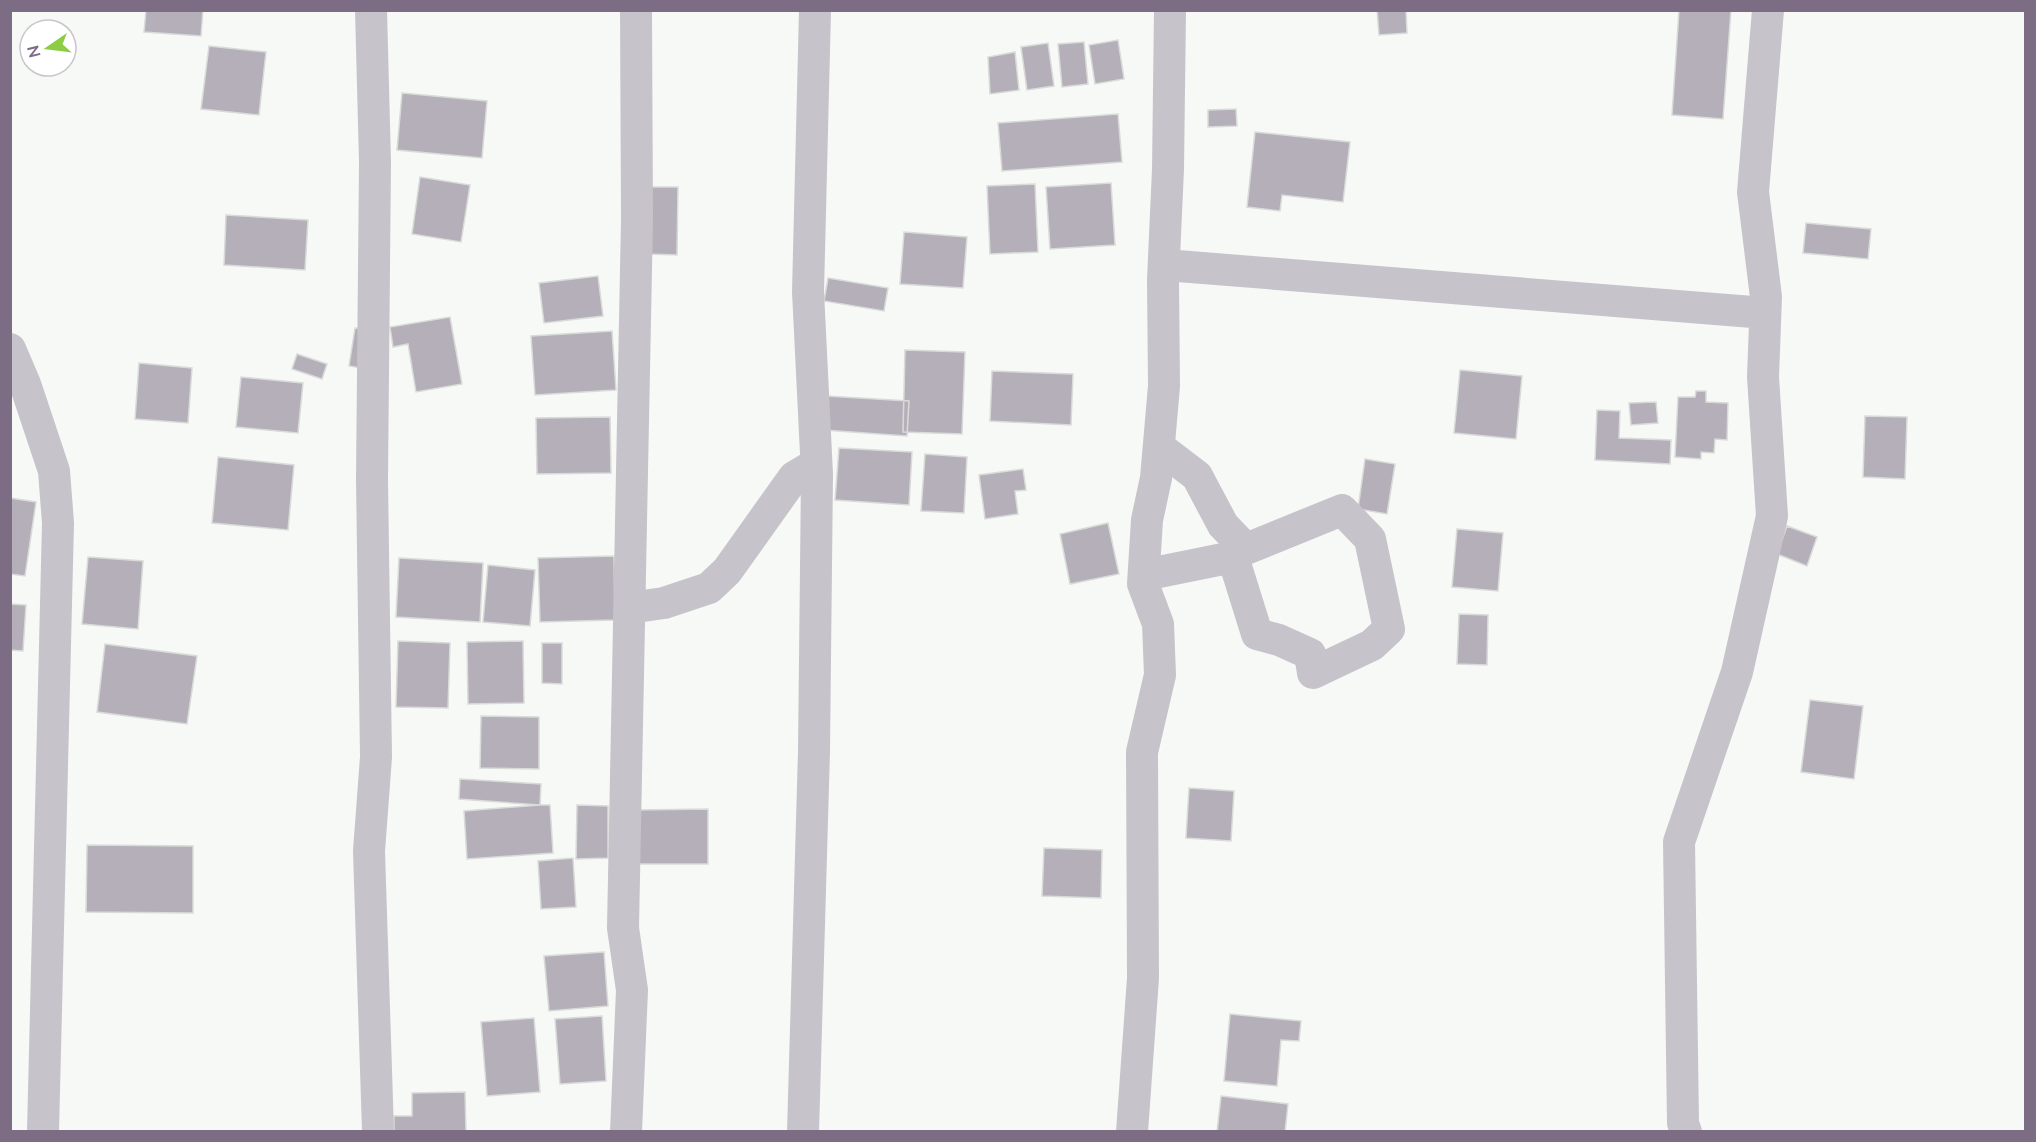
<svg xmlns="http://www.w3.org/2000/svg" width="2036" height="1142" viewBox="0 0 2036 1142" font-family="'Nunito Sans',sans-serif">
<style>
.building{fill:#b5afb9;stroke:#d9dbd9;stroke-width:1.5}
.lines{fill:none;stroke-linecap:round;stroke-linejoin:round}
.street{stroke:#c7c3ca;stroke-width:32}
</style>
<rect width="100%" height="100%" fill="#f7f9f7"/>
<path class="building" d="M146 10H203L201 36 144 32Z
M1377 10H1406L1407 33 1379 35Z
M1679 10H1731L1723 119 1672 115Z
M1118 40 1124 79 1095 84 1089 45Z
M1084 42 1088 84 1062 87 1058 44Z
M1048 43 1054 86 1027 90 1021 47Z
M209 46 266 52 259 115 201 109Z
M1015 52 1019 90 990 94 988 57Z
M402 93 487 101 482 158 397 150Z
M1236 109 1237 126 1208 127V110Z
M1118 114 1122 162 1002 171 998 123Z
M1255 132 1350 142 1343 202 1282 195 1280 211 1247 207Z
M420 177 470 185 461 242 412 234Z
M1111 183 1115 245 1050 249 1046 187Z
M1035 184 1038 252 990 254 987 186Z
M648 187H678L677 255 648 254Z
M226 215 308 220 305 270 224 265Z
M1806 223 1871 229 1868 259 1803 253Z
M904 232 967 237 963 288 900 284Z
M598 276 603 316 544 323 539 283Z
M828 278 888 288 884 311 824 301Z
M450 317 462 384 416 392 408 344 393 347 390 327Z
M355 328 367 330 361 368 349 366Z
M612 331 616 390 535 395 531 336Z
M905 350 965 352 962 434 903 432Z
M297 354 327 364 322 379 292 369Z
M139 363 192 368 188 423 135 419Z
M1460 370 1522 376 1516 439 1454 433Z
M992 371 1073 374 1071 425 990 421Z
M241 377 303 383 298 433 236 427Z
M1696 391H1706V402L1728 403 1727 440 1715 439 1714 453 1701 452V459L1675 457 1678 397H1695Z
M826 396 909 401 907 436 824 430Z
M1656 402 1658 423 1631 425 1629 403Z
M1597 410 1620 411 1619 438 1671 440 1670 464 1595 460Z
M1865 416 1907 417 1905 479 1863 477Z
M610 417 611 473 537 474 536 418Z
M839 448 912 452 909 505 835 500Z
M925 454 967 457 964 513 921 511Z
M218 457 294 465 288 530 212 523Z
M1365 459 1395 464 1387 514 1358 509Z
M1023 469 1026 490 1015 491 1018 514 985 519 979 475Z
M10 498 36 502 25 576 10 574Z
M1108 523 1119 574 1070 584 1060 534Z
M1787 526 1817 537 1807 566 1777 554Z
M1457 529 1503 533 1498 591 1452 587Z
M614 556 615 620 540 622 538 558Z
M88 557 143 561 138 629 82 624Z
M399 558 483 563 480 622 396 617Z
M488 565 535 570 530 626 483 622Z
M10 604 26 605 23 651 10 650Z
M1459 614 1488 615 1487 665 1457 664Z
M398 641 450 643 448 708 396 707Z
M523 641 524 703 468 704 467 642Z
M542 643H562V684L542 683Z
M105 644 197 656 187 724 97 712Z
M1810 700 1863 706 1854 779 1801 772Z
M481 716 539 717V769L480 768Z
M460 779 541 784 540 805 459 799Z
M1189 788 1234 791 1231 841 1186 838Z
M540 805H550L553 853 467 859 464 811Z
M577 805 608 806V858L576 859Z
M708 809V864H635V810Z
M87 845 193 846V913L86 912Z
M1044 848 1102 850 1101 898 1042 896Z
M573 858 576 907 541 909 538 861Z
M604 952 608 1006 549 1011 544 956Z
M1230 1014 1301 1021 1299 1041 1281 1040 1277 1086 1224 1081Z
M602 1016 606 1081 560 1084 555 1019Z
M534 1018 540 1092 487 1096 481 1022Z
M465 1092 466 1132H394V1116H412V1093Z
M1221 1096 1288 1104 1285 1132H1217Z"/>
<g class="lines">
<path class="street" d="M371 10 375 162 372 480 376 757 369 851 378 1132
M1165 265 1765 313
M10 349 25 384 54 471 58 523 43 1132
M1144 575 1233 557 1257 634 1279 640 1310 654 1313 673 1372 645 1389 629 1370 539 1342 510 1246 549 1223 525 1197 476 1159 447
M629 608 664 603 709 588 727 571 794 477 816 464
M626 1132 632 990 623 928 637 219 636 10
M803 1132 814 751 817 474 808 292 815 10
M1132 1132 1143 978 1142 752 1160 675 1158 624 1143 584 1147 520 1156 478 1164 386 1163 280 1168 169 1170 10
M1686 1132 1683 1123 1679 842 1737 672 1772 516 1763 377 1766 297 1753 192 1768 10"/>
</g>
<rect width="2036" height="1142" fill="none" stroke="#7c6c84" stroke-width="24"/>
<g transform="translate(48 48) rotate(256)"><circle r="28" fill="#ffffff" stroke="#cbc4ce" stroke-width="1.5"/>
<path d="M0-4.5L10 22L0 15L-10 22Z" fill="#8dcd43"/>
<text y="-9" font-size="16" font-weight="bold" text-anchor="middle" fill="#7c6c84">N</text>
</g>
</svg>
